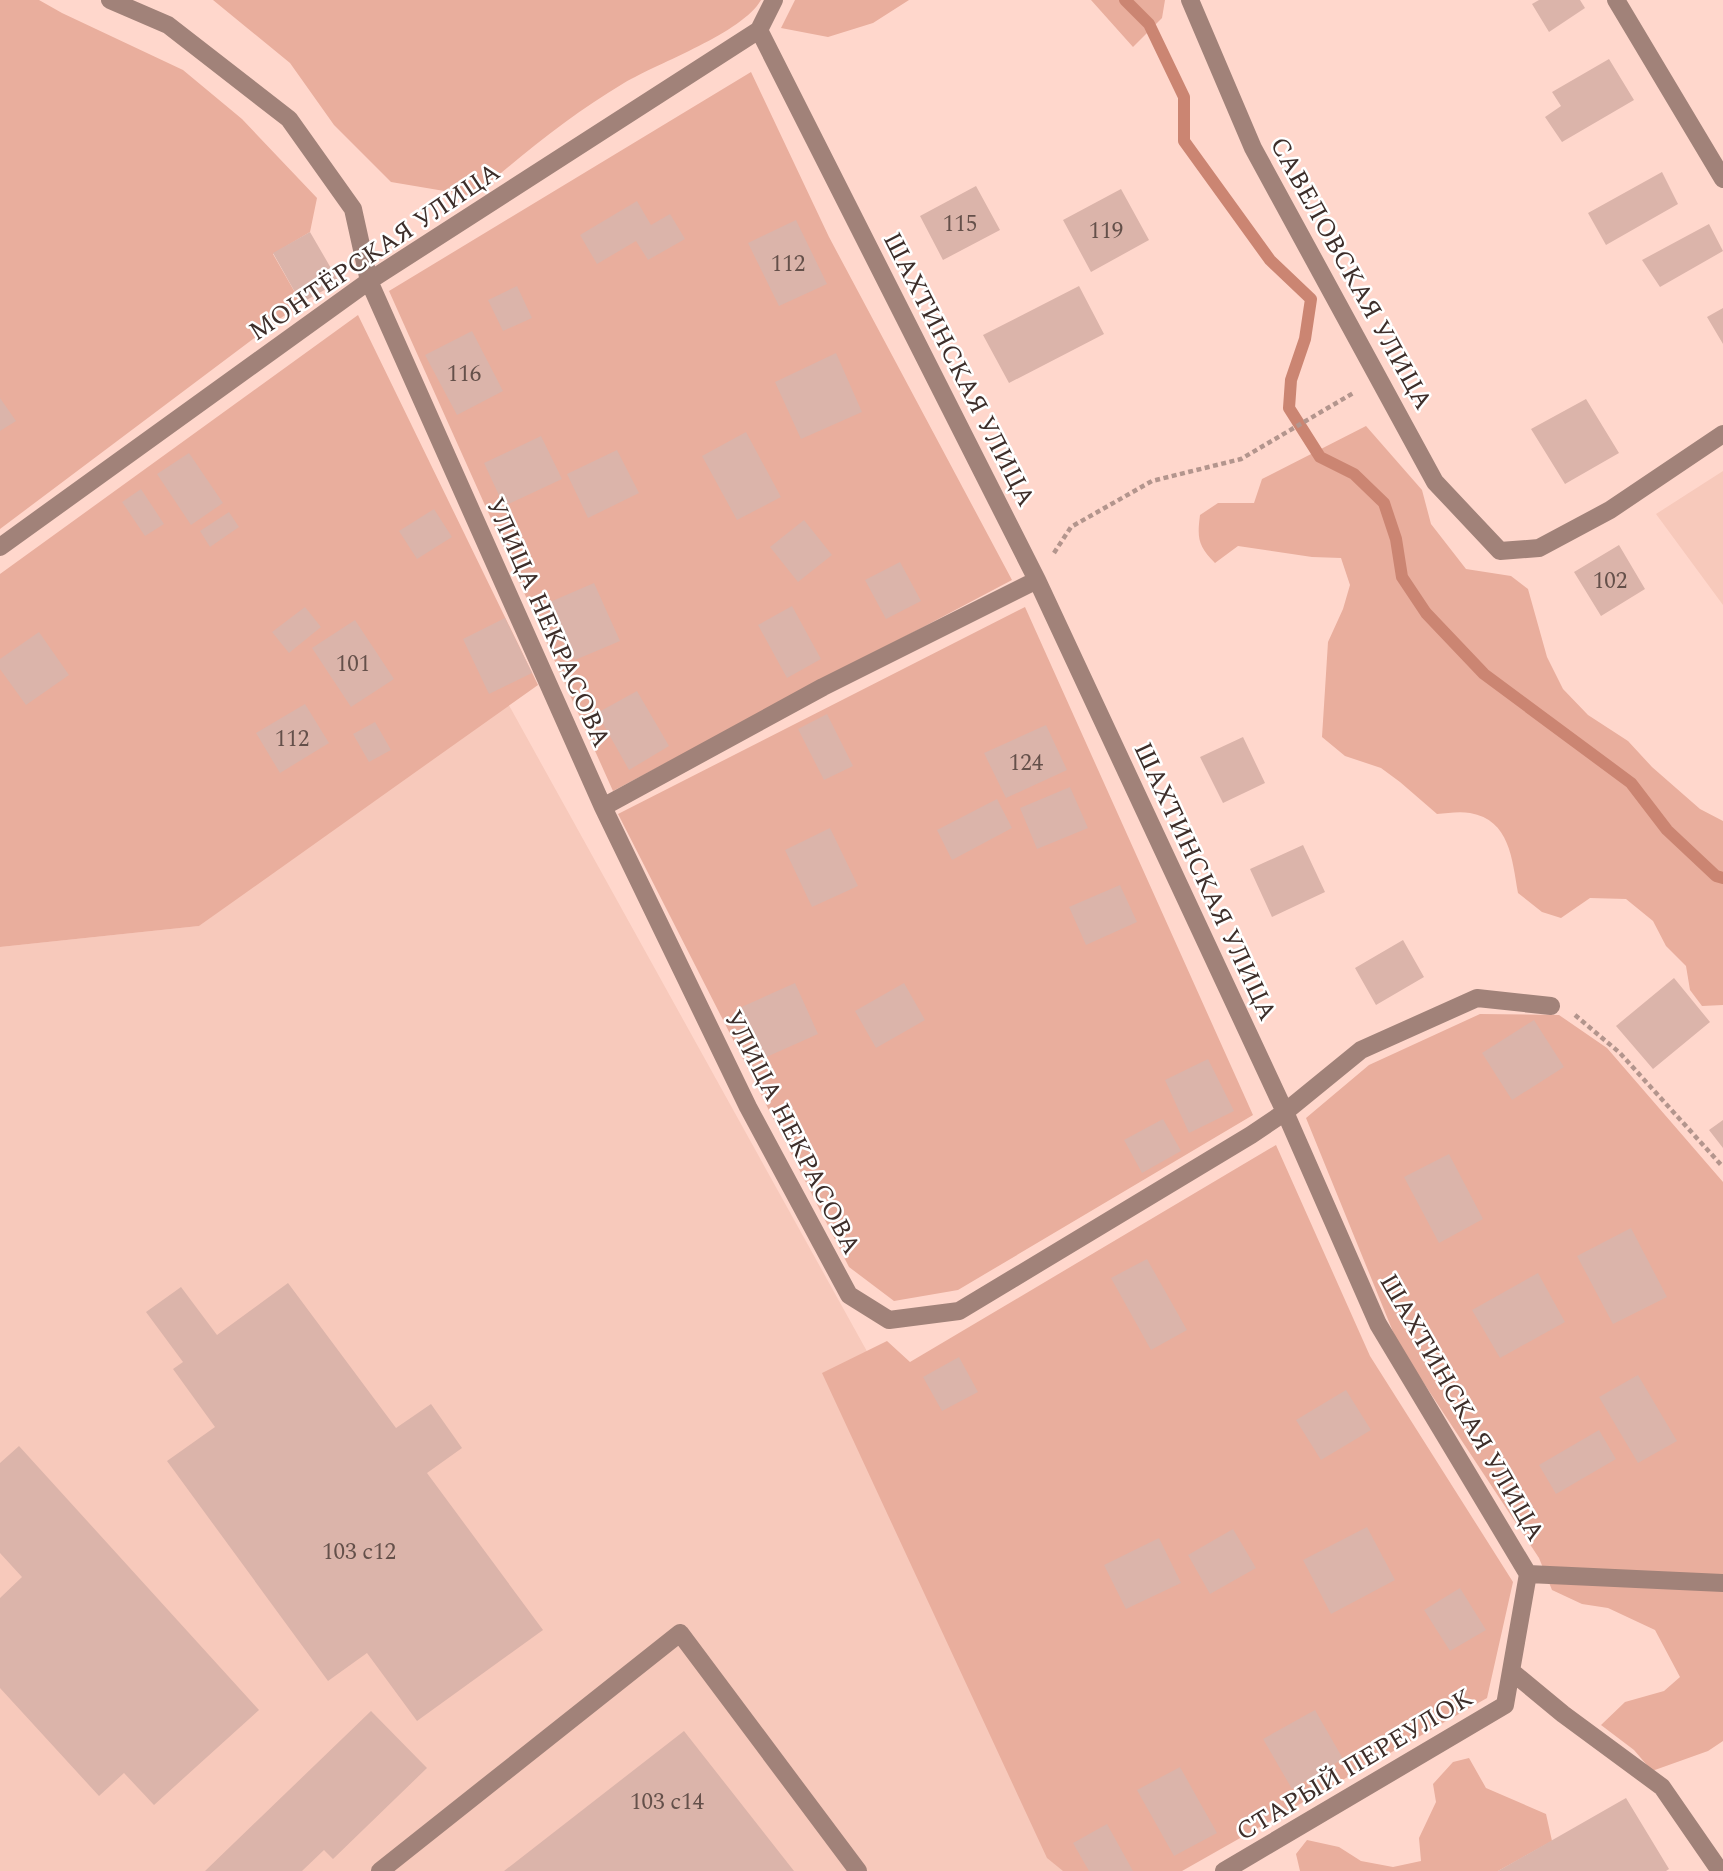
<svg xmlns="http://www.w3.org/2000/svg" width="1723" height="1871" viewBox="0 0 1723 1871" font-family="Spectral,serif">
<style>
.built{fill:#f7c9bb}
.green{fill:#e9ae9d}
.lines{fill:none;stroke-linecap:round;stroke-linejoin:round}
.stream{stroke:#cb8572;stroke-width:12}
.building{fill:#dbb4aa}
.path{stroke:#b3958d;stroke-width:4.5;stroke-dasharray:5 3.5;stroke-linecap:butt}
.minor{stroke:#a18279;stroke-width:18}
.labels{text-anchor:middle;stroke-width:5;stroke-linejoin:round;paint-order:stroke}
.number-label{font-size:23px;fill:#64504a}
.street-label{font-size:26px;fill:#3d2e2a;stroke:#fff}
</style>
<rect width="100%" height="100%" fill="#ffd7cc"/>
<path class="built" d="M1723 471V605L1656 514Z
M506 700 1155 1871H0V947L199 926Z"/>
<path class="green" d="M0 0H39L62 13 183 70 242 119 317 198 310 232 273 254 301 303 0 529Z
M213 0H761C742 33 660 62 624 83 570 115 522 155 474 196L391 182 334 125 290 63Z
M795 0H909L873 23 828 37 781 28Z
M1091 0H1165L1162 18 1133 47Z
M751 72 829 237 1012 580 613 791 389 291Z
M358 315 538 685 199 926 0 947V574Z
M1366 426 1422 490 1431 524 1466 569 1511 576 1528 589 1547 657 1563 689 1588 715 1628 741 1652 767 1700 809 1723 821V1005L1702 1006 1690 990 1686 966 1666 946 1653 921 1626 899 1590 898 1561 918 1542 912 1518 893C1512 859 1510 820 1470 813 1460 811 1447 813 1437 814L1400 782 1381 768 1345 756 1322 737 1328 642 1343 609 1350 585 1341 558 1312 557 1238 546 1215 563C1198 546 1197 538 1200 515L1218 503H1254L1262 479Z
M1025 607 1253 1115 958 1290 894 1301 849 1267 618 814Z
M1480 1014 1559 1015 1607 1048 1723 1182V1741L1708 1751 1652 1771 1634 1750 1601 1725 1625 1702 1664 1691 1680 1677 1655 1630 1608 1608 1582 1604 1552 1590 1539 1558 1398 1344 1306 1118 1369 1065Z
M1276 1145 1370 1356 1513 1582 1487 1698 1182 1871H1063L1047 1858 822 1373 887 1341 910 1362Z
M1469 1758 1486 1788 1546 1814 1552 1841 1498 1871H1300L1296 1854 1307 1840 1339 1847 1361 1861 1393 1867 1421 1861 1419 1838 1436 1802 1433 1784 1453 1762Z"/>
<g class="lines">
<path class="stream" d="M1125 0 1149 24 1184 97V141L1270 260 1311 299 1305 339 1291 380 1289 408 1320 457 1354 474 1384 503 1396 539 1402 577 1426 613 1484 674 1631 783 1667 830 1716 876 1723 878"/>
</g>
<path class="building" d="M1539 0H1580L1585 8 1549 32 1532 4Z
M1609 59 1634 100 1562 142 1545 117 1561 106 1552 92Z
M1662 172 1678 204 1606 245 1588 213Z
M976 186 1000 230 943 260 920 216Z
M1121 189 1149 240 1091 272 1063 220Z
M637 201 651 225 670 214 685 239 648 260 636 241 597 264 580 235Z
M796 220 827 284 779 306 748 243Z
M1709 224 1723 251 1660 287 1642 260Z
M310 232 339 282 301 303 273 253Z
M517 286 532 318 503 331 488 300Z
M1079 286 1104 334 1009 383 983 335Z
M1723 308V344L1707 317Z
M472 331 503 391 457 415 425 355Z
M836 353 862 412 801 439 775 382Z
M0 398 16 421 0 431Z
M1586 399 1619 453 1565 484 1531 429Z
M746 432 781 497 737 520 702 456Z
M541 436 562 479 504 506 484 463Z
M617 450 639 493 588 518 567 474Z
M189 453 223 503 191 525 157 474Z
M141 489 164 524 145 536 122 502Z
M434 509 452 537 417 559 399 531Z
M229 512 239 527 210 547 200 531Z
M804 520 832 555 798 582 770 547Z
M1619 545 1645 589 1601 616 1574 572Z
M900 562 921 601 886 619 865 580Z
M594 583 620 641 575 660 550 602Z
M792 606 821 659 787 678 758 625Z
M305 607 321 627 289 653 272 632Z
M505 618 532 673 489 694 463 639Z
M355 620 394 679 351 707 312 648Z
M39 632 69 675 26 705 0 669V659Z
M637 691 669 746 629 770 597 713Z
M305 704 329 743 280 773 256 733Z
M827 714 853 766 824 780 798 729Z
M375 722 391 750 369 762 353 734Z
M1046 725 1067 770 1006 798 984 753Z
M1243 737 1265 783 1223 803 1200 757Z
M1070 787 1088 828 1037 849 1020 808Z
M997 799 1012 828 952 860 937 830Z
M830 828 858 886 812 907 785 850Z
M1303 845 1325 892 1272 917 1250 869Z
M1120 885 1137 922 1086 945 1069 907Z
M1403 940 1424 977 1376 1005 1355 968Z
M1674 978 1710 1022 1653 1069 1616 1026Z
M795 983 818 1034 760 1060 737 1009Z
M904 983 925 1020 876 1048 855 1011Z
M1534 1020 1564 1067 1512 1100 1482 1053Z
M1208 1059 1234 1111 1189 1133 1165 1080Z
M1163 1119 1181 1151 1142 1173 1124 1140Z
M1723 1120V1148L1709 1130Z
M1449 1154 1483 1219 1439 1243 1404 1177Z
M1631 1228 1667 1297 1613 1324 1577 1256Z
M1147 1259 1187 1330 1151 1350 1111 1278Z
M1538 1273 1565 1322 1500 1358 1472 1310Z
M288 1283 396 1428 431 1404 462 1448 427 1473 543 1630 417 1721 367 1653 328 1681 167 1461 215 1427 173 1369 183 1362 146 1312 181 1287 217 1335Z
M959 1357 978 1392 942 1411 923 1377Z
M1638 1375 1677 1441 1638 1463 1599 1397Z
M1346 1390 1371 1430 1321 1460 1296 1420Z
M1599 1430 1616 1459 1556 1494 1539 1465Z
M19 1446 259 1710 154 1805 124 1773 99 1796 0 1688V1598L22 1577 0 1553V1463Z
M1367 1527 1395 1580 1331 1614 1303 1560Z
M1233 1529 1256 1568 1210 1594 1188 1555Z
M1159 1538 1181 1583 1126 1609 1104 1565Z
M1460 1588 1486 1630 1450 1651 1424 1610Z
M1315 1710 1343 1759 1292 1789 1263 1739Z
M371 1711 427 1768 333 1859 324 1850 302 1871H205Z
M684 1731 794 1871H504Z
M1180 1767 1217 1833 1174 1856 1137 1790Z
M1626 1798 1669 1869 1666 1871H1498Z
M1107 1824 1133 1871H1089L1073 1843Z"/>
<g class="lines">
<path class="path" d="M1054 553 1071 527 1152 481 1241 459 1355 392
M1575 1015 1620 1053 1723 1167"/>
<path class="minor" d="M110 0 168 25 289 119 353 209 369 281 603 807 748 1107 849 1295 889 1320 959 1311 1251 1135 1285 1112 1361 1050 1477 998 1551 1006
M1190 0 1253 148 1435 482 1500 551 1539 548 1610 510 1723 434
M1616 0 1723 179
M759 30 1037 580 1285 1112 1378 1324 1528 1574 1723 1583
M0 547 369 281 759 30 774 0
M603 807 823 687 1037 580
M1511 1671 1563 1714 1662 1787 1720 1871
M380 1871 680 1633 858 1871
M1224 1871 1505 1705 1528 1574"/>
</g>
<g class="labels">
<g class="number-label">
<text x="960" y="231">115</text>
<text x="1106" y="238">119</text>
<text x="788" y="271">112</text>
<text x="464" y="381">116</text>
<text x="1610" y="588">102</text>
<text x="353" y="671">101</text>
<text x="292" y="746">112</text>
<text x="1026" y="770">124</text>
<text x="359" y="1559">103 с12</text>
<text x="667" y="1809">103 с14</text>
</g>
<g class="street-label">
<text transform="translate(374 251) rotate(-34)" y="9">МОНТЁРСКАЯ УЛИЦА</text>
<text transform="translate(1352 273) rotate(61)" y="9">САВЕЛОВСКАЯ УЛИЦА</text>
<text transform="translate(960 369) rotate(63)" y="9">ШАХТИНСКАЯ УЛИЦА</text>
<text transform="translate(549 622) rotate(66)" y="9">УЛИЦА НЕКРАСОВА</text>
<text transform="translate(1206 881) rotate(65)" y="9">ШАХТИНСКАЯ УЛИЦА</text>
<text transform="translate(793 1132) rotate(63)" y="9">УЛИЦА НЕКРАСОВА</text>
<text transform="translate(1463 1407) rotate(60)" y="9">ШАХТИНСКАЯ УЛИЦА</text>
<text transform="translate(1354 1764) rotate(-31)" y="9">СТАРЫЙ ПЕРЕУЛОК</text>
</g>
</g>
</svg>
